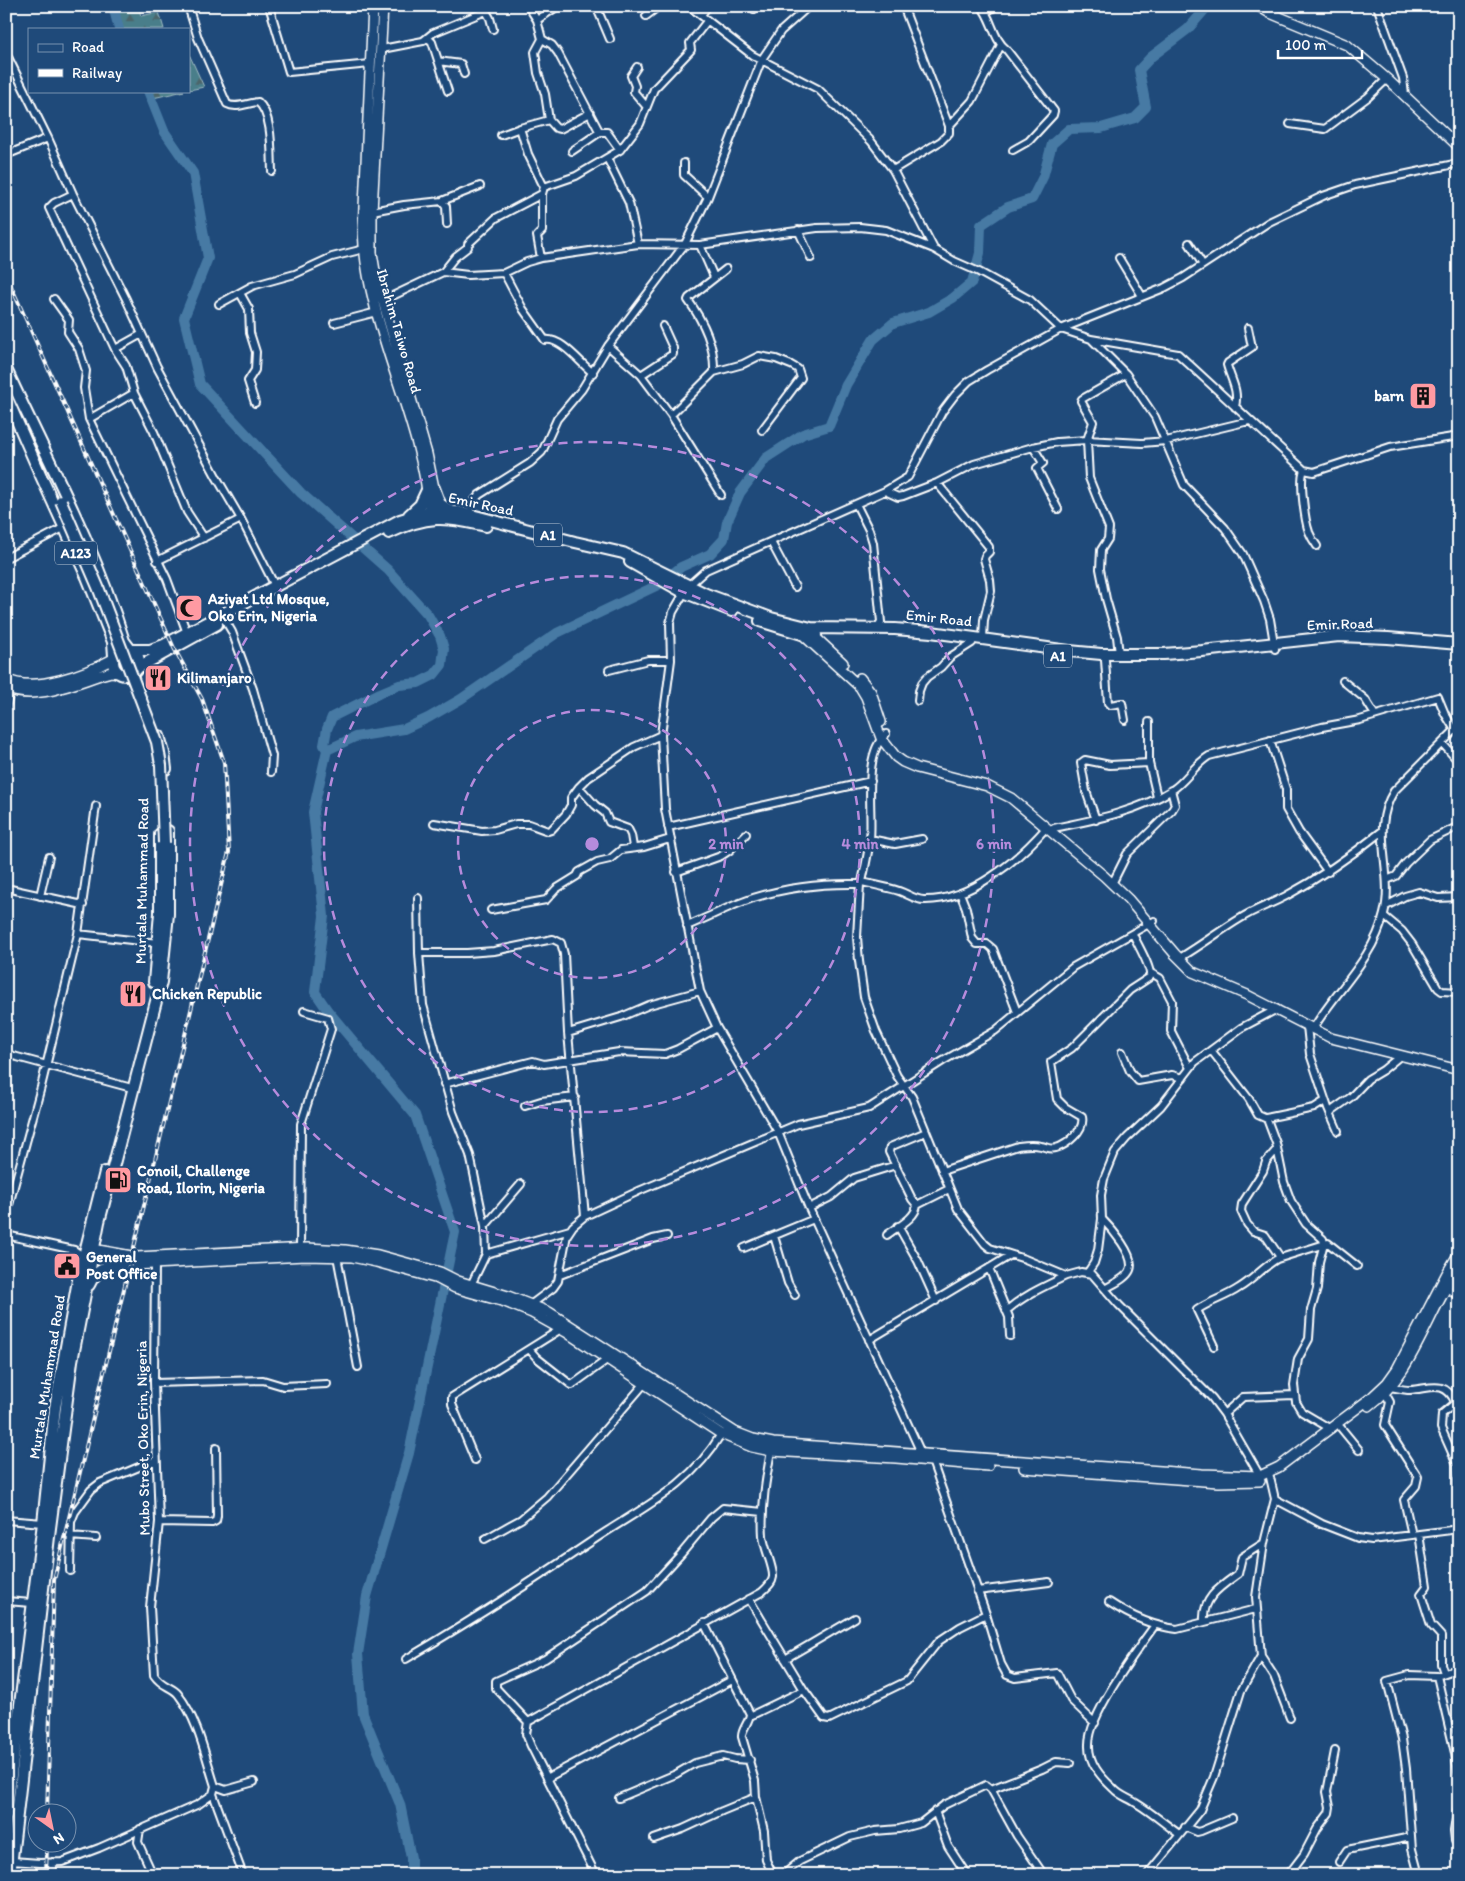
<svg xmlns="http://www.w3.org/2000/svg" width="1465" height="1881" viewBox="0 0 1465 1881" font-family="Itim,sans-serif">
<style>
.forest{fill:url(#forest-firs);stroke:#a4bec4}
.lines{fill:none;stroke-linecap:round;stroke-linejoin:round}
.river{stroke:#477aa4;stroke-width:10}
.minor-casing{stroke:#fff;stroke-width:10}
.major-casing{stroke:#fff;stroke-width:12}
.highway-casing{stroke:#fff;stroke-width:14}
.minor{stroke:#1f4a7a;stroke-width:6}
.major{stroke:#1f4a7a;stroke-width:9}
.highway{stroke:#1f4a7a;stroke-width:10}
.rail-casing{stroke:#fff;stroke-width:4}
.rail{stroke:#1f4a7a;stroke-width:2;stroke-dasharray:5.5;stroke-linecap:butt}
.highway-bridge-casing{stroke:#fff;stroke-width:14;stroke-linecap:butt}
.highway-bridge{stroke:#1f4a7a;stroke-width:10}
.ring{fill:none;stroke:#b68bdc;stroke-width:2.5;stroke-dasharray:9 6}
.labels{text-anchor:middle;stroke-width:5;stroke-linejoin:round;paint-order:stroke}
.shield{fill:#1f4a7a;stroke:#bcc9d7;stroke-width:1}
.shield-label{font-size:14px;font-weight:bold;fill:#fff}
.street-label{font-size:15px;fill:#fff;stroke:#1f4a7a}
.poi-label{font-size:15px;font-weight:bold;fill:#fff;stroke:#1f4a7a;text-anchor:start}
.centre{fill:#b68bdc;stroke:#1f4a7a;stroke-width:2.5}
.ring-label{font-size:15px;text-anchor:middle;font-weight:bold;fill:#b68bdc;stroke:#1f4a7a;stroke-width:5;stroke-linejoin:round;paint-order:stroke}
</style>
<defs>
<pattern id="forest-firs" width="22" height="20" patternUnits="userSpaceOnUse" patternTransform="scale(1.25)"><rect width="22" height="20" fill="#4a7e8a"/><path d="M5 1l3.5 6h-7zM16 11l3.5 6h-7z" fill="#4b656b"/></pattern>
</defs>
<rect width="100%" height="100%" fill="#1f4a7a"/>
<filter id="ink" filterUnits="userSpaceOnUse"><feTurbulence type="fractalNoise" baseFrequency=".02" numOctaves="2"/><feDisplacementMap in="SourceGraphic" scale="10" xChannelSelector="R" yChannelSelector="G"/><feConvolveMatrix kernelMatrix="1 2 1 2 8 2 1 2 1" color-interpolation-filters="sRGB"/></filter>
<g filter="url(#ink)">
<path class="forest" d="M116 6H138L141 16 159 12 164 29H121Z
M189 54 204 87 189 90Z
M150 91H184L153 98Z"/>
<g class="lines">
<path class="river" d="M113 6 119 29
M148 91 164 131 193 173 208 258 184 318 200 384 301 493 388 570 428 615 440 636 444 649 442 665 434 675 418 683 399 685 380 693 332 717 327 729 324 745 327 750 313 812 324 916 315 992 328 1011 415 1115 455 1232 409 1453 367 1596 358 1654 363 1714 400 1804 411 1858V1875
M327 750 355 737 404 729 428 718 461 699 557 633 658 585 681 567 710 554 724 539 727 522 740 493 766 458 803 434 829 426 846 385 873 340 893 323 929 312 953 298 972 282 980 253 981 225 1008 207 1032 199 1043 177 1052 144 1069 129 1101 128 1135 118 1146 107 1139 70 1151 57 1188 29 1208 6"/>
<defs>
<path id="minor" d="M188 6 198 38 227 104C236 109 248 103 258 102 273 115 271 152 272 171
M269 6 289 72 370 64
M488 6 486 11 490 18 493 29
M528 6 537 20 542 39 552 45 558 53 598 129 600 132H607L620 150
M596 6 610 39
M689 6 752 55 818 89 871 141 893 170 934 249
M752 6 754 9
M981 6C992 18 993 39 1006 49L1054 111 1053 115 1029 141 1013 150
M1377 6 1403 78 1405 95
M986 12 996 6
M701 15 708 6
M646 16 659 6
M537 20 558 6
M428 38 432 42 448 91
M542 39 535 52 538 73 545 94 549 120 556 128 560 129 590 113
M382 49 423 41 433 33 486 11
M6 53 48 138 73 194 126 299 157 367 217 478 241 519 275 586
M438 61 461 64 464 74
M637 67 631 76 635 86 634 92 646 106
M1290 124 1325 129 1368 97 1387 79
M949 126 972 101 1001 45
M520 128 528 154 544 187 542 194V231L537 236 541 258
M501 135 520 128 549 120
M572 151 600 132
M6 155 48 138
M607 158 629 203 638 244
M684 163V175L708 197
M893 170 941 141 949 133V126L903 6
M544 187 576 176 620 150 640 124 654 89 691 50 690 43 707 21
M73 194 54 203 49 208 115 349 126 366 134 393 154 432 187 512 204 538
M442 201 480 186
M372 211 404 205 442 201 446 206 447 224
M798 230 811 258
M1189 243 1203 265
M700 245 714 277
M1119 258 1142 296
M443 272 455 257 468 247V244L496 218 542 194
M504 273 523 309 545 340C561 337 580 363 593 373
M240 293 249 309 250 333 256 352 255 370 248 381 255 403
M54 299 69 320 68 332 79 349 86 371 84 388 89 419
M384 300 443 272 468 275 504 273 527 262 541 258 638 244 700 245 817 228 860 227 886 230 934 249 954 261 979 272 1030 300 1061 329 1091 339 1126 374 1155 417 1184 485 1225 528 1243 554 1264 601 1270 619 1275 649
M219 304 252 286 295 274 332 257 364 249
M334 323 377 312
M1091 339 1178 354 1304 470 1314 472 1390 447 1459 436
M608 346 641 375 671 415 721 495
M115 349 142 334
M714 372C715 345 704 322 688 300L689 298 726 269
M641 375 673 354V348L663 326
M134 393 89 419 167 579 187 633
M1235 407C1239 390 1231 380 1227 365L1228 363 1252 347 1248 328
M671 415 714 372 743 364 759 356 776 359 791 365 798 369 801 378 762 430
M1033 447 1043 463 1037 468 1058 509
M1304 470C1299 480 1305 521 1309 532 1311 537 1314 542 1317 546
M937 483 989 547V552L985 556 984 559 990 580 991 591 984 620 983 638
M885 491 898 497 903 496 937 483 974 464 1033 447 1057 442 1087 440 1142 443 1166 441 1249 421
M856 504 869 530 873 543 881 622 878 629
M469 516 471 505 479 495 530 463 542 452 557 419 582 389 608 346 685 244 708 197 762 59 781 31 809 6
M771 542 795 587
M6 558 65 527
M157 561 241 519
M225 620 232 632 253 689 272 756 271 772
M1119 654 1117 637 1106 599 1100 569 1101 550 1108 539 1109 528 1089 478 1087 440 1093 422 1081 401 1082 399 1126 374
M1105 660 1108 703 1110 705 1122 703 1125 720
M609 670 648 660H671
M1343 681 1365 699 1375 715
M918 701 919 691 922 683 927 677 941 667 950 657 972 643
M6 708 11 687
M1149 722V763L1157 797
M886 734C862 754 873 810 870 839 868 854 865 868 862 882L860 884 857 937 859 961 864 997 876 1031 897 1076 912 1097 958 1209 985 1244 990 1248 1025 1259 1066 1276 1081 1272 1092 1274 1119 1305 1212 1398 1224 1414 1260 1476
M1270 740 1286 789V809L1299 832 1328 872
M1442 743 1459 762
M579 787 595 805 605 813 609 822 628 829 631 835 633 847
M1096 820 1086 791 1081 763 1085 760 1110 765 1149 763
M434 823 482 831 495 830 516 824H529L548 831 551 830 566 814 571 805V798L579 787 588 778 634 747 661 735
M668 827 871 781
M6 828V845
M1054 828C1093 820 1137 812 1172 790 1186 781 1194 765 1209 756L1322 727 1360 720 1438 697 1445 714 1455 730
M870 839 895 844 922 839
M676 872 721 856 730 850 746 834
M1114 880 1127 854 1172 810 1175 805 1171 790
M1387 880 1396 876 1406 863 1430 840 1459 826
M862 882C874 885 887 887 899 891 908 894 915 900 924 900 970 901 1018 860 1046 828
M6 888 83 905
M960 893 966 908 972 938 977 944H987L993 949 1017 1012
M40 896 49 857
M418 898 419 953 423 1005 453 1112 470 1155 485 1226
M1386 906 1405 896 1419 892 1438 898 1459 897
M491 910 546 900 556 889 577 876 579 872 597 862 610 859 621 850 644 847 670 839
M1384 916 1402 931 1412 944 1438 988 1442 991 1459 992
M687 926C704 919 720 911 737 904 776 888 818 883 860 884
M78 934 158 943
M419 953H467L494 951 553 939 561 943 564 954 568 1033 585 1216
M1183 956C1203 944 1221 930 1241 918 1255 909 1271 904 1286 896 1319 878 1351 856 1381 832
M1151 973 1160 978 1172 1001 1171 1031 1190 1068
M1307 1026 1310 1054 1328 1108 1338 1131
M1313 1029C1336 990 1373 960 1384 914 1395 871 1369 831 1394 791L1459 726
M568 1033 621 1017 649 1005 700 991
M1211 1050 1249 1099 1258 1115 1267 1119 1276 1143 1284 1182 1291 1201 1306 1224 1323 1239 1324 1243 1319 1262 1317 1289 1311 1310 1309 1339 1298 1359 1294 1385 1296 1402 1302 1412 1331 1429
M1122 1052 1130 1071 1138 1081 1172 1075 1183 1078
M6 1054 128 1087
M444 1084 533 1061 544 1064 619 1052 665 1054 678 1049 717 1028
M525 1106 541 1101 575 1097
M1330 1112 1351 1097 1368 1079 1383 1070 1400 1056
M1266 1118 1314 1108 1325 1101
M926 1132 890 1147 889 1152 912 1199 917 1205 949 1189
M1277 1149 1266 1162 1263 1171 1242 1204 1241 1211 1247 1224 1253 1231 1265 1235 1280 1257
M942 1171 1018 1146C1026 1145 1033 1144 1041 1146 1047 1147 1050 1150 1056 1148 1067 1145 1085 1130 1082 1117L1065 1107 1057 1099 1051 1062 1072 1048 1130 990 1150 977C1152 968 1137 944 1133 934
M809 1208 831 1197 854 1178 896 1165
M6 1216 41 1087 78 934 96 806
M1102 1219C1111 1228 1136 1256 1130 1270 1127 1278 1113 1284 1105 1289
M898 1226 918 1261 936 1301
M6 1235 74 1250 83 1256
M887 1235C897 1227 916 1218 917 1205
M774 1236 788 1283 795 1295
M744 1248 814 1219
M300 1249 301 1124 331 1029 328 1018 304 1011
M486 1254 485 1226 521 1184
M337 1256 358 1367
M989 1268 1009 1317 1010 1336
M1088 1272 1094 1263 1098 1250 1102 1219 1101 1195 1104 1179 1115 1152 1127 1138 1161 1106 1195 1062 1241 1028 1277 1009
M560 1275 653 1239 667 1236
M471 1285 486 1254 570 1230
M1446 1287 1459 1297
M529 1306 553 1288 558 1281 567 1235 573 1226 585 1216 641 1190 798 1124 869 1108 943 1061 995 1031 1073 967 1154 921
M1006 1311C1024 1295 1045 1286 1066 1276
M869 1340 1011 1255
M1214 1346 1197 1310C1210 1301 1226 1297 1239 1288 1253 1280 1263 1267 1277 1259L1328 1243 1357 1266
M529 1349 537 1358 570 1384 572 1385 608 1359
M154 1383 263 1380 283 1386 327 1384
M1390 1387C1397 1388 1403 1390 1410 1390 1429 1389 1445 1379 1455 1402
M1385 1393 1390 1402 1385 1425 1418 1477 1416 1486 1404 1500 1412 1535
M1459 1400 1442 1414 1441 1428 1457 1464 1459 1520
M1224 1414 1243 1397 1294 1395
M1341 1428 1359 1450
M922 1455 809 1208 778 1132 717 1028 700 991 665 809 661 735 671 660 670 623 673 612 688 586 706 570 885 491 908 477 942 412 955 395 969 381 987 370 1061 329 1164 288 1183 278 1269 222 1323 196 1355 185 1459 163
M475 1460 452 1404V1397L561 1329
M932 1461 986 1614 1001 1664 1007 1675 1015 1678 1057 1673 1071 1700 1095 1723
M1275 1499 1322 1524 1358 1538 1372 1540 1459 1529
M6 1520 43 1523
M159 1522 212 1523 216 1521 217 1516 216 1448
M1419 1534 1427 1586 1421 1594 1431 1625 1441 1636V1664L1444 1673
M70 1536 96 1538
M485 1539 521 1519 547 1497 645 1383
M70 1571 71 1522 75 1512 91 1490 100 1483 156 1460
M977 1591 1049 1582
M749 1599 804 1690 824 1718 829 1719 907 1681 939 1641 960 1627 986 1614
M6 1601 32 1603
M1109 1602C1130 1616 1151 1626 1177 1629L1256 1609
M1204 1622C1202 1598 1220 1587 1238 1574L1242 1557 1264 1543
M704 1623 750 1714 752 1715 804 1690
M1155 1625C1137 1650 1089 1714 1089 1744 1088 1763 1101 1777 1114 1789 1120 1796 1129 1798 1136 1803 1151 1812 1165 1824 1179 1834
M1261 1656 1274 1676 1290 1718
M406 1659C471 1621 533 1581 595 1539 643 1507 691 1486 721 1434
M785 1659 855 1618
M1437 1676 1455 1753 1459 1778
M750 1714C749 1723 741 1730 742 1737L755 1781 756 1797 764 1831 766 1860 773 1875
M528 1722 496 1688V1681L545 1659 647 1591 681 1554 711 1518 723 1508 763 1512
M547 1778 732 1680
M215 1786 226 1790 254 1782
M991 1789 1042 1769 1056 1762 1070 1763
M213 1794 243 1875
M619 1798 676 1774 695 1763 723 1756 735 1759 750 1760
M935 1811 948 1846 967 1875
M1185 1827 1197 1832 1201 1831 1232 1818
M140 1829 138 1842 153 1875
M654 1839 683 1829 722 1811 756 1797
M1455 1840 1454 1831 1459 1800
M12 1861 40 1863 62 1862 99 1848 199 1804 213 1794 215 1786C205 1755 198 1720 178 1694 171 1686 162 1687 154 1675L150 1607 159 1522 154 1383 155 1264
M1339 1862 1347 1850 1411 1837
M51 1875 53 1862
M596 1875 531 1746 526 1734 528 1722 762 1592C767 1587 772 1584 773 1577 774 1568 764 1548 763 1536 761 1508 766 1478 771 1451
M783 1875 800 1861 850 1837 875 1831 899 1829 921 1823 944 1805 986 1785 991 1789 1017 1836 1044 1875
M1147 1875 1200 1810 1214 1777 1241 1691 1261 1656 1256 1597 1264 1543 1275 1499 1269 1473
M1288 1875 1304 1854 1317 1829 1329 1813 1330 1807 1327 1792 1335 1751
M1419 1875 1412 1849 1406 1769 1402 1739 1387 1681 1409 1675 1437 1676 1459 1668"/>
<path id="major" d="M373 6 363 229C366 328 423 418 430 517
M383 6 372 211V253L376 277 427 454 434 488 436 517
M1258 6 1270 13 1347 45 1387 79 1459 147
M802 630V634L860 687 866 697 881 738 896 757 903 762 917 768 987 786 1011 798 1104 876 1128 899 1175 954 1193 972 1247 995 1331 1038 1459 1070
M812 631 813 635 843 663
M860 678 871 692 881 722
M6 679C34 694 87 673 113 659
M6 688C37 703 80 680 111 672L119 673
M87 1248 137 1257 307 1248 345 1250 378 1255 440 1272 458 1281 508 1296 549 1312 735 1432 753 1439 773 1443 1202 1474 1260 1476 1279 1467 1372 1397 1387 1383 1397 1369 1447 1273 1459 1253
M86 1256 134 1265 305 1256 352 1257 376 1262 438 1279 455 1288 505 1302 532 1313 566 1332 721 1434 752 1447 771 1451 896 1458 988 1466
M1369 1406C1399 1384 1413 1353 1429 1321 1438 1302 1448 1284 1459 1266
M1024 1468 1218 1482 1260 1481"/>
<path id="highway" d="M6 369C47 458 95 547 124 641L130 649
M6 396 41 476 87 577 113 642 114 656
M434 488 440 504 450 510
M409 515 420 505 427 490
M389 533C427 515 445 516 486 526
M630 562 681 591 732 611
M760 621 802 634 816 635
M113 662a13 13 0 1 1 26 0a13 13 0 1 1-26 0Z
M133 650H150L164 645 400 520 426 512H460L575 542 623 553 706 594 771 618 811 628 895 629 931 632 1069 651 1101 654H1164L1202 651 1339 636 1388 638 1459 644
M139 667 217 624
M159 736 164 753 166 769
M154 982 160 913V834
M89 1285C96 1269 107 1266 124 1264
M6 1815 43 1523 55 1408 78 1280 105 1172
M10 1875 50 1528 72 1361 99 1222 161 982 168 914V831"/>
</defs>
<use href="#minor" class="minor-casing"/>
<use href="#major" class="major-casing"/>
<use href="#highway" class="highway-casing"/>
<use href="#minor" class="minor"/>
<use href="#major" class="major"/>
<use href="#highway" class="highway"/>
<defs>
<path id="rail" d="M6 275 174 648 202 699 224 762 229 852 54 1580 47 1814
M46 1875 47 1844"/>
</defs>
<use href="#rail" class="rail-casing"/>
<use href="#rail" class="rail"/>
<defs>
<path id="highway-bridge" d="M61 501 98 587 157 742 161 765 164 843"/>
</defs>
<use href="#highway-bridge" class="highway-bridge-casing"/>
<use href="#highway-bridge" class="highway-bridge"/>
</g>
</g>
<g class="ring">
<circle cx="592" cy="844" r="134"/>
<circle cx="592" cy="844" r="268"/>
<circle cx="592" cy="844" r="402"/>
</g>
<defs>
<symbol id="building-square" viewBox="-11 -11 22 22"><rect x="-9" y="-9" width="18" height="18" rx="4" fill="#ff9aa2" stroke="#1f4a7a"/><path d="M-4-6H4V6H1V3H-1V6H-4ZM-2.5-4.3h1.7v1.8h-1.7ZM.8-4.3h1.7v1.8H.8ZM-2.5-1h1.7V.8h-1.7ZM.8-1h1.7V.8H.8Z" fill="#111"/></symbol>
<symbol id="mosque-square" viewBox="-11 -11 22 22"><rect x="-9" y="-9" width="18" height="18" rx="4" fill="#ff9aa2" stroke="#1f4a7a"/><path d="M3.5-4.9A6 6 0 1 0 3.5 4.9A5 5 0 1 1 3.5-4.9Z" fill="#111"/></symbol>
<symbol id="restaurant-square" viewBox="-11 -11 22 22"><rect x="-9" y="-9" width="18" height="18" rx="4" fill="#ff9aa2" stroke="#1f4a7a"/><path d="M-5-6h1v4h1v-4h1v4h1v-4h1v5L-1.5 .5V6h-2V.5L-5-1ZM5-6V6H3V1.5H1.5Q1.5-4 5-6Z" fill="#111"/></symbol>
<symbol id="fuel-square" viewBox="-11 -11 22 22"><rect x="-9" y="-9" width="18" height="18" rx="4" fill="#ff9aa2" stroke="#1f4a7a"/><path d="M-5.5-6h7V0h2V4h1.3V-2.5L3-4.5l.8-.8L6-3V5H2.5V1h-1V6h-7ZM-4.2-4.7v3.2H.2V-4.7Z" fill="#111"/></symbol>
<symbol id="civic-square" viewBox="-11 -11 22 22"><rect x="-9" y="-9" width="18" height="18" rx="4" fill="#ff9aa2" stroke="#1f4a7a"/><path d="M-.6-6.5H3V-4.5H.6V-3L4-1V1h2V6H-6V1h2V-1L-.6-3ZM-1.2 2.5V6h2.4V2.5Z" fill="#111"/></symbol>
</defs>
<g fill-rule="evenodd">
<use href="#building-square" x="1407" y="380" width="32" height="32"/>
<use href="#mosque-square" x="173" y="592" width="32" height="32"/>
<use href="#restaurant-square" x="142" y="662" width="32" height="32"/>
<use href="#restaurant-square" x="117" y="978" width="32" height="32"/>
<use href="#fuel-square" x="102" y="1164" width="32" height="32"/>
<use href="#civic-square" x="51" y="1250" width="32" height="32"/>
</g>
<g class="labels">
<g class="shield">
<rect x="534" y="523.5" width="28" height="23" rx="4"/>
<rect x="55" y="541.5" width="42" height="23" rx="4"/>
<rect x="1044" y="644.5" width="28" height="23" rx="4"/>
</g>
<g class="shield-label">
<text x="548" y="540">A1</text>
<text x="76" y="558">A123</text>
<text x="1058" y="661">A1</text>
</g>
<g class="street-label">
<text transform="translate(399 331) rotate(74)" y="5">Ibrahim Taiwo Road</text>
<text transform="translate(481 504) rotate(12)" y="5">Emir Road</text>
<text transform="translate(939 618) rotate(6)" y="5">Emir Road</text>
<text transform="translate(1340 624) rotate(-2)" y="5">Emir Road</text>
<text transform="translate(142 881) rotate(-89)" y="5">Murtala Muhammad Road</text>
<text transform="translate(47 1377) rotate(-81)" y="5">Murtala Muhammad Road</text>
<text transform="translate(143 1438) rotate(-91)" y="5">Mubo Street, Oko Erin, Nigeria</text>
</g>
<g class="poi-label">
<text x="1404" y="401" text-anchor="end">barn</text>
<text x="208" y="604">Aziyat Ltd Mosque,<tspan x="208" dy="17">Oko Erin, Nigeria</tspan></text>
<text x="177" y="683">Kilimanjaro</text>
<text x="152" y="999">Chicken Republic</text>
<text x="137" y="1176">Conoil, Challenge<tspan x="137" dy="17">Road, Ilorin, Nigeria</tspan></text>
<text x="86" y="1262">General<tspan x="86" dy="17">Post Office</tspan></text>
</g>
</g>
<circle cx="592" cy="844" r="8" class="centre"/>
<g class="ring-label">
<text x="726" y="849">2 min</text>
<text x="860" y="849">4 min</text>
<text x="994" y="849">6 min</text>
</g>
<rect width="1465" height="1881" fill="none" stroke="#1f4a7a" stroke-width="25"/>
<rect x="12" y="12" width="1440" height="1856" fill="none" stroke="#fff" stroke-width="2" filter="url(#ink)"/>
<rect x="28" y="28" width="162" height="65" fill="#1f4a7a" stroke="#7992af"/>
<rect x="38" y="44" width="25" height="8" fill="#1f4a7a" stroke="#7992af"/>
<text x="72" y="52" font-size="15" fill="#ffffff">Road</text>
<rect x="38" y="69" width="25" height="8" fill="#ffffff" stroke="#7992af"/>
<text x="72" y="78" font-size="15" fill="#ffffff">Railway</text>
<g transform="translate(52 1828) rotate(147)"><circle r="24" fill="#1f4a7a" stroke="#7992af"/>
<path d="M0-4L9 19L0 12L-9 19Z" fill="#ff9aa2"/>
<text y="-8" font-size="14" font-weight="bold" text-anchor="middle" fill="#ffffff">N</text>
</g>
<path d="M1278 50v8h84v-8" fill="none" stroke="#ffffff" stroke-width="2.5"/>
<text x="1285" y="50" font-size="15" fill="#ffffff" stroke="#1f4a7a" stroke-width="4" paint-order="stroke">100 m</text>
</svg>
